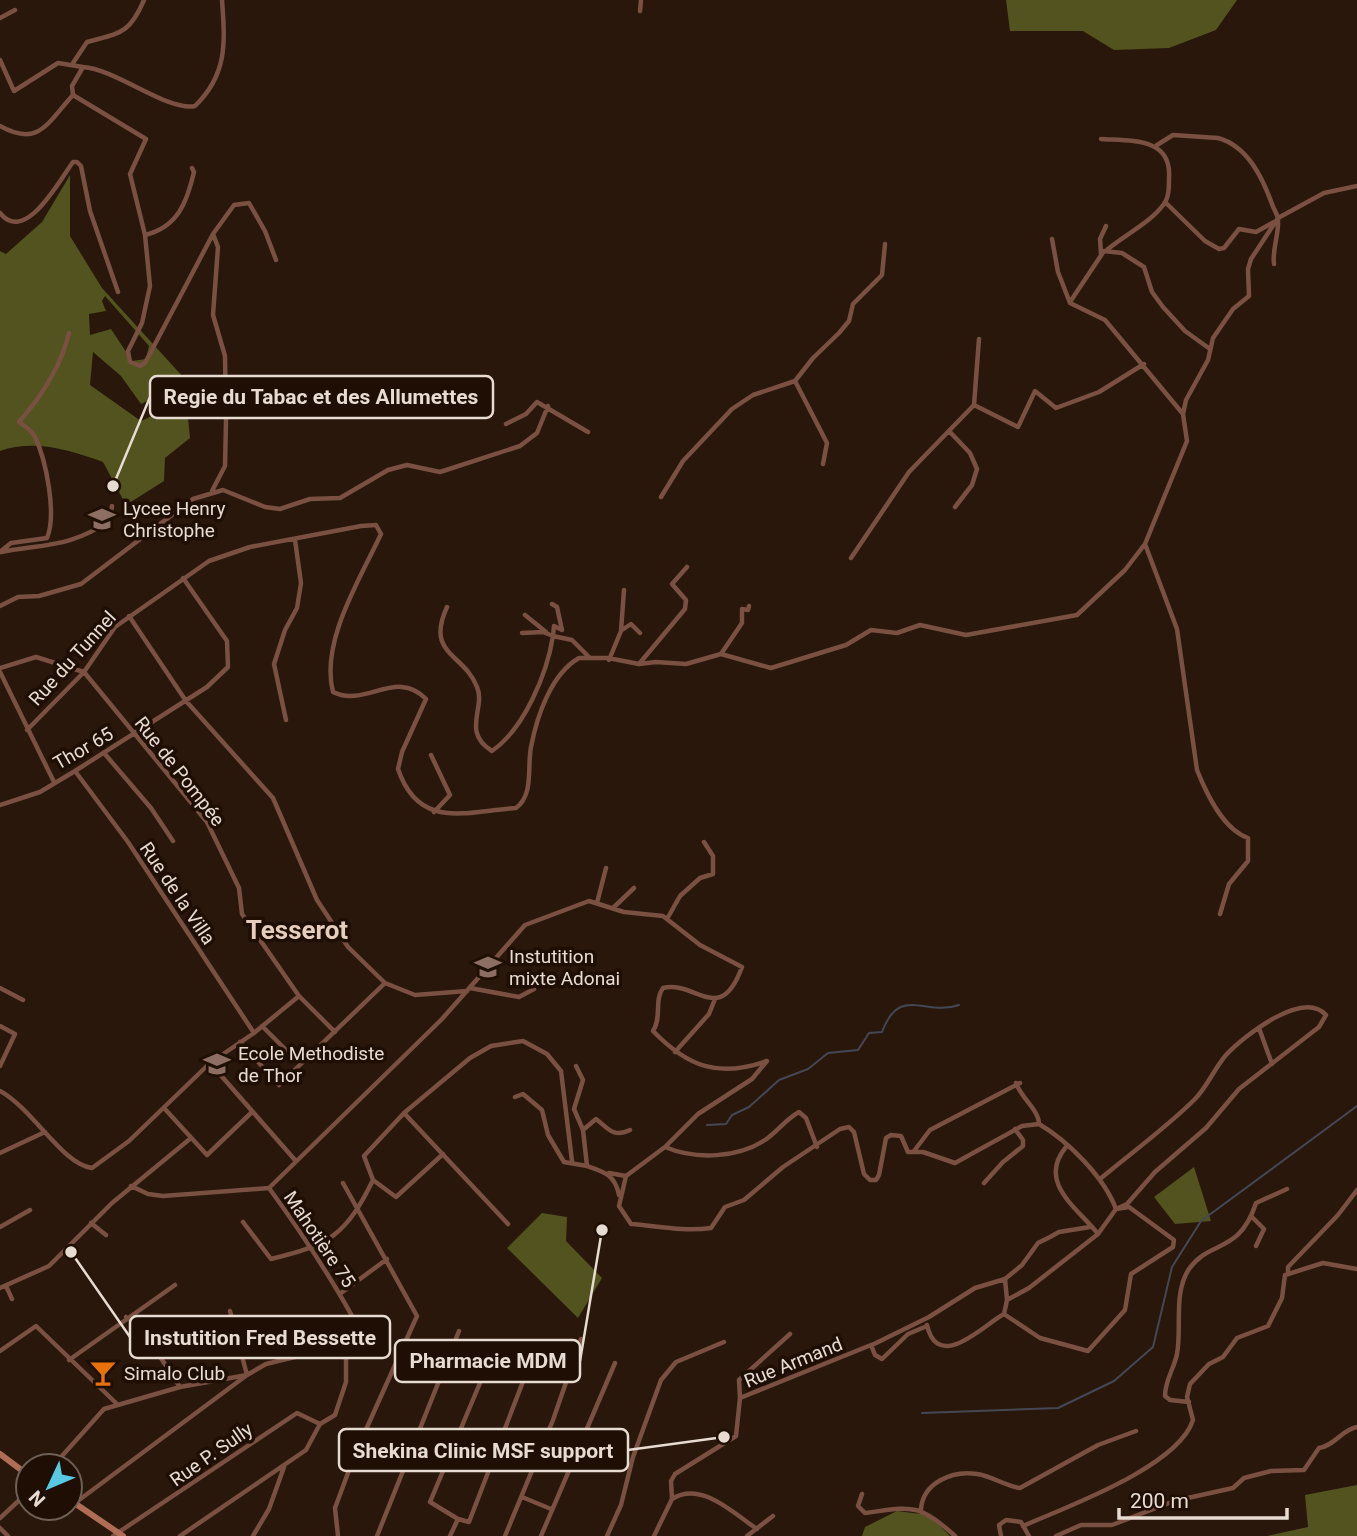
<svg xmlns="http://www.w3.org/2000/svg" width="1357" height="1536" viewBox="0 0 1357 1536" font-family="Roboto,sans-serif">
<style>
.forest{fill:#52531e;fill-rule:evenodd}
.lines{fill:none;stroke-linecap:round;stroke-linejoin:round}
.stream{stroke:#454755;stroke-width:2}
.street{stroke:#795042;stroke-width:4.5}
.secondary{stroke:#af6d56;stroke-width:6}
.labels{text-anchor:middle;stroke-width:7;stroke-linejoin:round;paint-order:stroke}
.poi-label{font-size:19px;fill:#e7dbd2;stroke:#1e0e03;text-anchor:start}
.street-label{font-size:19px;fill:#e7dbd2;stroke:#1e0e03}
.district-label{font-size:26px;font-weight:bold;fill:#e6cebd;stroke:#1e0e03}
.leader{fill:none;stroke:#e7dbd2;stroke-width:2.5}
.callout-dot{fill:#e7dbd2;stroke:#1e0e03;stroke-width:2.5}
.callout{fill:#1e0e03;stroke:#e7dbd2;stroke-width:2.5}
.callout-label{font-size:21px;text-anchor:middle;font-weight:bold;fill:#e7dbd2}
</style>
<rect width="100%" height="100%" fill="#28170a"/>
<path class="forest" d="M1006 0H1237L1216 30 1169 48 1114 50 1083 31H1010Z
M70 175V236L102 288 184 378 190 438 165 458 164 481 126 505 103 462C70 450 34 439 0 451V251L6 254 42 222ZM105 296 149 346 146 359 132 361 111 329 90 335 89 314 106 311 102 301ZM93 352 121 376 141 404 153 398 156 414 141 421 90 385Z
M1194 1167 1211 1221 1175 1224 1154 1197Z
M542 1213 567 1217 566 1241 602 1278 578 1318 507 1248Z
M1357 1485V1536H1267L1308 1527 1305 1495Z
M897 1511 929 1515 950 1536H862L865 1527Z"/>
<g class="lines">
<path class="stream" d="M707 1125 726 1124 732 1115 749 1107 779 1080 808 1069 828 1053 858 1050 869 1033 882 1032C900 984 925 1017 959 1005
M922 1413 1058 1408 1114 1381 1153 1347 1172 1267 1201 1221 1357 1106"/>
<path class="street" d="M640 11 641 0
M0 18 15 10
M0 60 14 91 58 63 83 67
M73 63 87 42C119 33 129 35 144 0
M73 95 146 139 130 174 145 235 150 286 142 323 128 351 130 362 140 366 145 363 213 234
M0 126C39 148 48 122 73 95L72 86 83 67C116 69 168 112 195 106 228 74 225 42 222 0
M1101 139C1131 141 1172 137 1169 178 1169 187 1169 197 1164 204 1150 223 1126 234 1108 249
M1157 145 1173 135 1218 138C1248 146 1263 179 1272 204 1274 210 1278 215 1278 220 1279 235 1272 249 1274 264
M1165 202 1205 241 1219 249 1224 248 1239 229 1256 232 1274 222
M0 213C25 245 59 181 73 162H77L81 166 90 211 118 292
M145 235C178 227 187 202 194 172L192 168
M1052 239 1058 272 1070 303 1105 320 1183 414
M1101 254 1100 239 1106 226
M1070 302 1104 251 1122 253 1144 267 1152 292 1163 307 1185 331 1210 349
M795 381 827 443 823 464
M974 405 979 339
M506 424 526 414 537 402 588 432
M950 432 970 453 977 469 972 485 955 507
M212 491 225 466 226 421 225 356 213 315 218 247 213 234 234 205 249 203 265 231 276 260
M661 497 683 461 732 409 753 395 795 381 813 358 839 333 849 321 853 304 882 275 885 244
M1145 544 1177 629 1197 770C1207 795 1223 829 1248 838V861L1229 884 1220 914
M0 552 11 543 47 538C57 514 46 460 35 437 32 431 25 426 19 422 41 397 61 366 69 333
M1 552C44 544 73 547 110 520L112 506
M851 558 909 472 974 405 1018 427 1035 391 1056 408 1099 392 1144 364
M0 606 18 597 39 596 81 584 193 499 223 490 265 507 280 509 310 499 340 498 388 470 407 465 440 472 520 446 537 433 548 406
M447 607C425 655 464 653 477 687 486 708 461 732 492 751 524 729 547 674 553 636L572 640 589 657
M525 615 546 632
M129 616 186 701 273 798 317 900 348 947 385 983 415 995 467 991
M622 630 631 624 640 633
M522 633 543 632 553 636 554 626 562 630 557 607 552 604
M721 654 742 623V609L748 610 749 606
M609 660 621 631 624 590
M639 664 685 609 686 600 672 584 687 567
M0 668 36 657 84 672 207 822 239 888 242 914 299 996 335 1032
M0 672 54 782
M286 720 274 664 285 630 297 608 301 583 295 540
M27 730 84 672 115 627 209 561 250 547 361 526 376 525 381 534C360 579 320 642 333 692 365 708 397 668 426 699L402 752 398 769C419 831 467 811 516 808 534 795 527 767 531 747 537 716 551 674 579 658H608L639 664 656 662 686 664 721 654 771 668 846 645 871 630 897 633 920 625 966 635 1077 615 1125 570 1145 544 1187 441 1183 414 1186 400 1208 360 1213 338 1233 309 1249 296 1248 269 1251 259 1278 218 1324 193 1357 186
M104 753 151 808 173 841
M431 755 450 795 434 812
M75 771 128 842 254 1033
M0 805 40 792 75 771 207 687 228 667 227 641 183 578
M597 903 606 868
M613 908 634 888
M667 919 680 896 700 878 713 874V856L704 842
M0 988 23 1000
M470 988 519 997 534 989
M0 1026 15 1034 0 1066
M262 1026 293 1057
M1259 1028 1272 1064
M240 1042 279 1085 385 983
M675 1052 709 1014 715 999
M210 1063 295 1160
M576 1066 583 1080 574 1109 583 1130 596 1119C609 1129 613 1138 630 1130
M0 1091C33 1109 62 1164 92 1168L129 1141 210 1063 254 1033 299 996
M515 1097 523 1094 542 1110 548 1135 564 1162 587 1166
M164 1108 207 1155 252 1112
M404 1113 508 1224
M583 1130 587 1166C605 1172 615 1175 619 1195
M665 1147 626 1176 619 1206 631 1224C657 1226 684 1232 711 1228L725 1207 744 1200 783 1167 840 1129 849 1127 854 1132 864 1174 870 1180H876L879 1175 886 1138 891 1135 901 1136 908 1152H923L955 1163 1022 1126 1039 1124
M1066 1147C1036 1183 1079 1209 1098 1234
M914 1151 930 1130 1020 1083
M0 1153 45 1132
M443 1154 396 1197 373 1180 364 1156 404 1113 470 1058 491 1046 523 1041 547 1054 561 1071 572 1161
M609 1173 626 1176
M984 1183 1003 1162 1023 1146V1140L1015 1129
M131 1186 148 1194 163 1196 269 1188
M1252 1217 1264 1229 1256 1246
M243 1222 271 1259C330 1245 346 1235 373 1180
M91 1223 106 1235
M0 1227 30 1210
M1288 1273V1267L1338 1215 1357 1190
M1005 1279 1007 1300 1029 1288 1098 1234 1116 1209 1127 1204 1155 1172 1206 1128 1239 1089 1319 1027 1326 1015C1303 989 1244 1036 1226 1055 1214 1069 1207 1087 1195 1099 1166 1128 1131 1153 1100 1179
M6 1286 12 1299
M0 1288 49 1266 112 1203 191 1138
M341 1293 387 1259
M1004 1314 1040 1338 1088 1351 1125 1310 1131 1274 1173 1247 1174 1240 1129 1207 1116 1209C1104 1177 1068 1141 1039 1124 1039 1110 1021 1098 1016 1083
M1004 1314 1007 1300
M126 1317 141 1328 180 1387
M927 1325C938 1374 986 1323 1004 1314
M872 1345 929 1317 975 1288 1005 1279 1022 1265 1038 1243 1050 1237 1059 1232 1090 1227
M192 1349 277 1324
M0 1351 36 1326 117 1404
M69 1360 175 1285
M740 1398 739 1380 790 1334
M1189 1402 1170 1400 1165 1396C1165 1380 1174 1369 1177 1354 1182 1328 1173 1293 1189 1269 1210 1239 1239 1255 1256 1203L1287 1189
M364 1433 409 1449
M53 1466 104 1409 180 1387 247 1375 266 1364 299 1356 346 1352 360 1347 363 1336C335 1283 304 1236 269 1188L442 1019 525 925 589 901 624 912 663 916 700 945 742 967C720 1027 696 980 663 988 654 1000 662 1018 653 1031 688 1067 718 1078 767 1061L752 1079 698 1114 665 1147C696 1160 738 1158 765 1140 777 1132 786 1119 799 1112L806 1118 817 1147
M862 1494 858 1506 865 1513C911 1507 918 1502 955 1536
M522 1497 551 1509
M672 1499C701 1480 734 1514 757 1529
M75 1503 247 1375 230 1311
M921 1509C923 1483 952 1470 977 1474 992 1476 1005 1486 1020 1488L1098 1445 1136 1431
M0 1518 28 1492
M458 1519 430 1502 480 1383
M1023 1526C1066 1507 1178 1467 1193 1420L1187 1397 1190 1384 1209 1364 1223 1357 1237 1338 1268 1326 1282 1298 1285 1275 1323 1263 1357 1269
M0 1528 8 1536
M113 1536 297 1413 320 1424
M180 1536 306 1450 320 1424 335 1415 346 1382V1352
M253 1536 269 1509 284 1467
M338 1536 335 1508 355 1454 417 1316 343 1183
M377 1536 459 1331
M450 1536 458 1519 469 1522 529 1366
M505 1536 553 1420 581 1339
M541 1536 615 1363
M607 1536 621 1505 633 1457 661 1380 676 1362 724 1342
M654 1536 672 1499 671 1481 675 1474 736 1436 740 1398 871 1345 875 1355 882 1359 908 1334 927 1326
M747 1536 773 1516
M1001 1536 999 1525 1006 1520 1021 1522 1029 1536
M1056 1536 1081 1525H1112L1174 1501 1233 1488 1244 1478 1271 1471 1304 1470 1319 1448C1336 1445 1341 1430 1357 1427"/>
<path class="secondary" d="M0 1454 28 1475
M70 1500 123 1536"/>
</g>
<defs>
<symbol id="school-bare" viewBox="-9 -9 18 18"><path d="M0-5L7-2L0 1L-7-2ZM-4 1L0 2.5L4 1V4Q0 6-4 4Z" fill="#8d6e63" stroke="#1e0e03" stroke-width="2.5" paint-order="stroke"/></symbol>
<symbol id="bar-bare" viewBox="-9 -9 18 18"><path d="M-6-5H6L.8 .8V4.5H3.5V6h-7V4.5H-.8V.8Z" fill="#e8710a" stroke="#1e0e03" stroke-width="2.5" paint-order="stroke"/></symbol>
</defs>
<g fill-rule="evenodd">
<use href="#school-bare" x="83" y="500" width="38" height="38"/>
<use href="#school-bare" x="469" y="948" width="38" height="38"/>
<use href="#school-bare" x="198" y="1045" width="38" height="38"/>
<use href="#bar-bare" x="84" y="1354" width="38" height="38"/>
</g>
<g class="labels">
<g class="poi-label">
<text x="123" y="515">Lycee Henry<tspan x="123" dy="22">Christophe</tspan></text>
<text x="509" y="963">Instutition<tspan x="509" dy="22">mixte Adonai</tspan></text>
<text x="238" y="1060">Ecole Methodiste<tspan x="238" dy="22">de Thor</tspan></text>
<text x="124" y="1380">Simalo Club</text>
</g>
<g class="street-label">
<text transform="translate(72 658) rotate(-48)" y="7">Rue du Tunnel</text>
<text transform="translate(83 748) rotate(-30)" y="7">Thor 65</text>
<text transform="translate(180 771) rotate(52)" y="7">Rue de Pompée</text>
<text transform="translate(178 893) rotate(56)" y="7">Rue de la Villa</text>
<text transform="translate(320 1239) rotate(56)" y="7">Mahotière 75</text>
<text transform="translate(793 1362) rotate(-22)" y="7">Rue Armand</text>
<text transform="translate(211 1454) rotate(-35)" y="7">Rue P. Sully</text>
</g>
<g class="district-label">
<text x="297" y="939">Tesserot</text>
</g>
</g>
<path class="leader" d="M113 486L150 397M71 1252L130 1337M602 1230L580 1361M724 1437L628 1450"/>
<g class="callout-dot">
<circle cx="113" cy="486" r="7"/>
<circle cx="71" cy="1252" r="7"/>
<circle cx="602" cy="1230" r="7"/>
<circle cx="724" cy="1437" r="7"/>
</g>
<g class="callout">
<rect x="150" y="376" width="343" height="42" rx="7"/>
<rect x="130" y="1316" width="260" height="42" rx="7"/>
<rect x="395" y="1340" width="185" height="42" rx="7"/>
<rect x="339" y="1429" width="289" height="42" rx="7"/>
</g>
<g class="callout-label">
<text x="321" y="404">Regie du Tabac et des Allumettes</text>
<text x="260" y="1345">Instutition Fred Bessette</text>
<text x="488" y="1368">Pharmacie MDM</text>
<text x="483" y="1458">Shekina Clinic MSF support</text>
</g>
<g transform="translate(49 1487) rotate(226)"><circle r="33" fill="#1e0e03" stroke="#6e6056" stroke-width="2"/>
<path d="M0-5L12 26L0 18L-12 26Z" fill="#58c9e3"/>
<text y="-10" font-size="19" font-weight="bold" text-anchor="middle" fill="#e7dbd2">N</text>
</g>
<path d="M1119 1508v10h168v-10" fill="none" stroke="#e7dbd2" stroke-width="3.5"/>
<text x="1130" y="1508" font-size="21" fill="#e7dbd2" stroke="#1e0e03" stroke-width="5" paint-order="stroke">200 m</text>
</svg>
